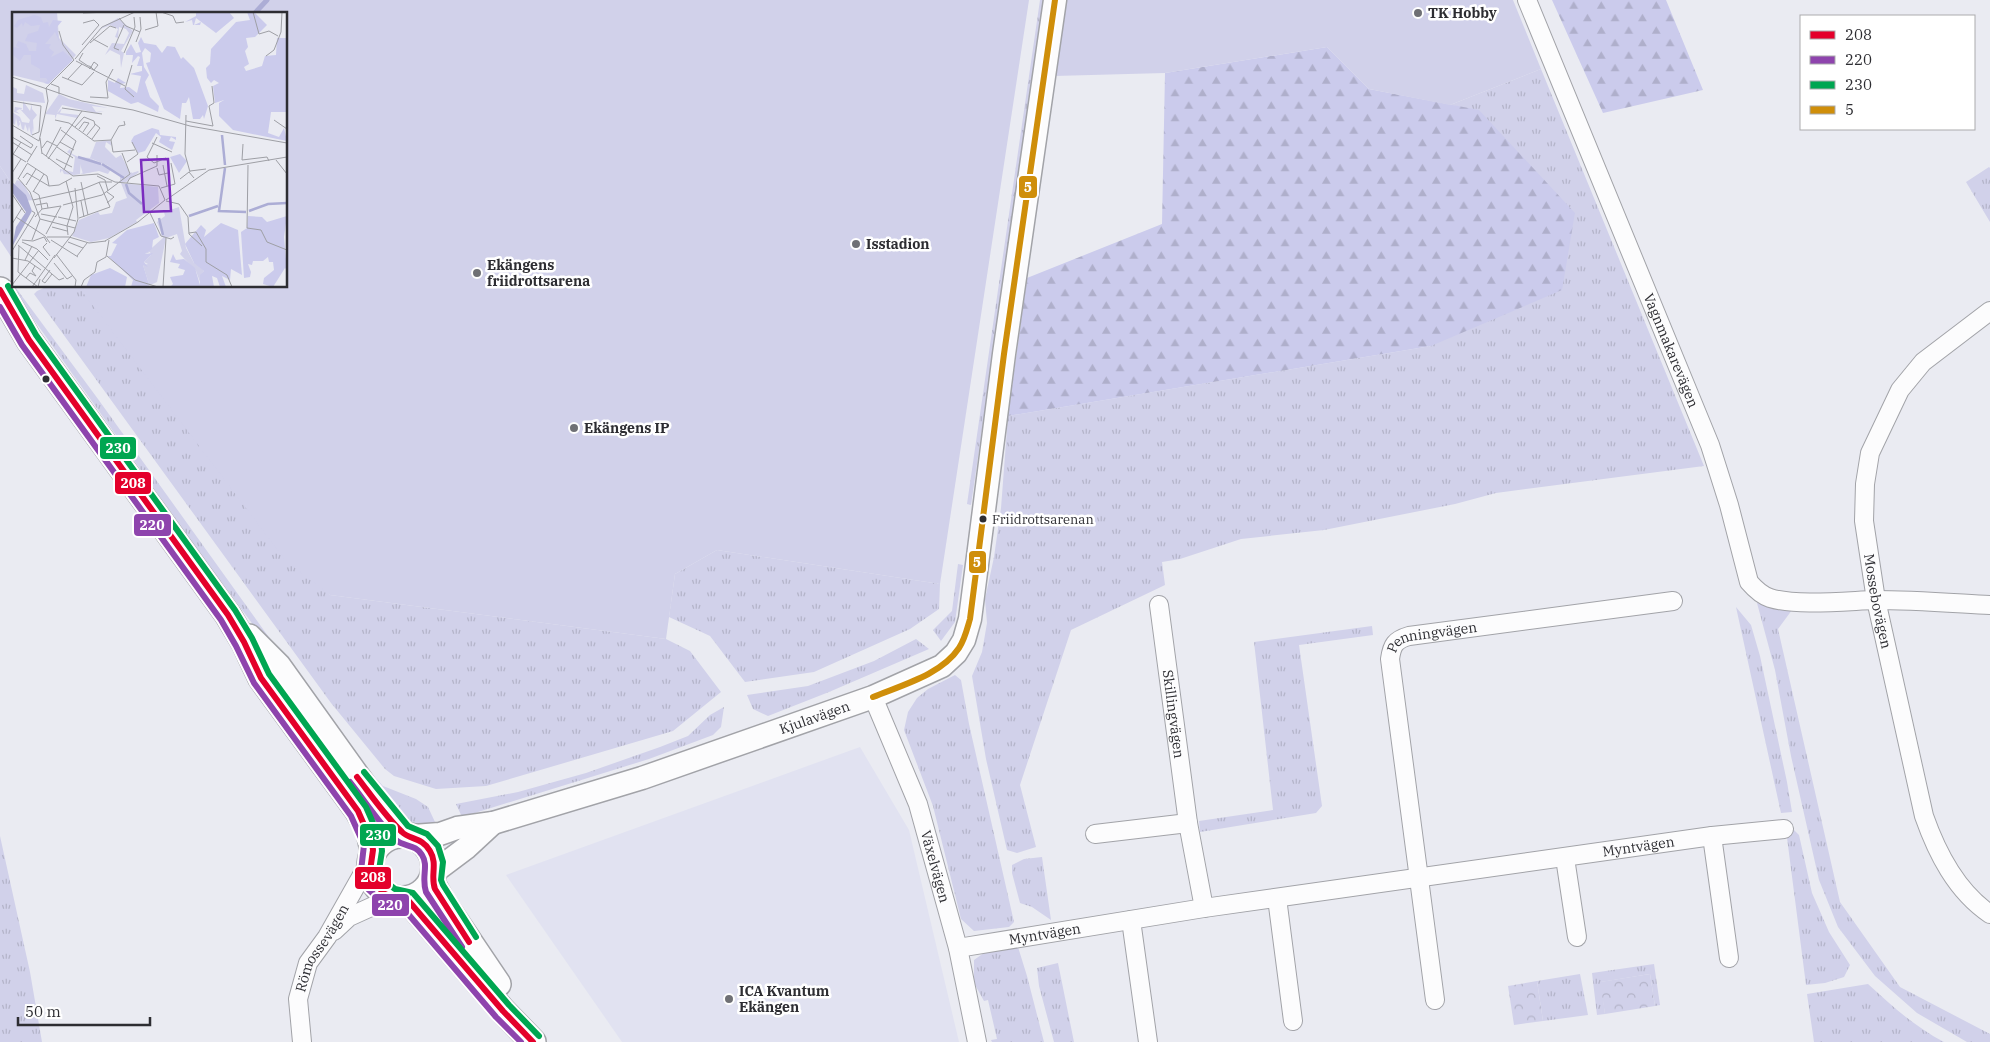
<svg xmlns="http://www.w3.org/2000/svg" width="1990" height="1042" viewBox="0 0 1990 1042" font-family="'IBM Plex Serif',serif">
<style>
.built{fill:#e1e2f1}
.grass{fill:url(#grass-tufts)}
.forest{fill:url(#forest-firs)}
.park{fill:url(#park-crowns)}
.garden{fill:#d1d1ea}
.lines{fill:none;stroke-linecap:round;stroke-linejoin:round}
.stream{stroke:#acadd5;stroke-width:5}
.minor-casing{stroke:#a2a3a8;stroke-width:20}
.tertiary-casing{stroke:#a2a3a8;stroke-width:25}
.secondary-casing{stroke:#a2a3a8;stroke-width:28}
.minor{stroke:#fcfcfd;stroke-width:18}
.tertiary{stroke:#fcfcfd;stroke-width:22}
.secondary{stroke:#fcfcfd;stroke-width:25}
.bus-1-casing{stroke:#fff;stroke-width:10}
.bus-2-casing{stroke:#fff;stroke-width:10}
.bus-3-casing{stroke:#fff;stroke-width:10}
.bus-4-casing{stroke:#fff;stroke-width:10}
.bus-1{stroke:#e4002b;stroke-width:6}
.bus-2{stroke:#8e44ad;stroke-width:6}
.bus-3{stroke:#00a651;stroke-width:6}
.bus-4{stroke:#cf8e0a;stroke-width:6}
.poi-dot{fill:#6f7075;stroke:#fff;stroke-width:2}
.bus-dot{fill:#2d2d32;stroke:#fff;stroke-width:2}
.labels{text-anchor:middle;stroke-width:5;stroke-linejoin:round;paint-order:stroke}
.bus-label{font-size:13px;fill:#2d2d32;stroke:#fff;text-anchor:start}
.poi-label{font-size:14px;font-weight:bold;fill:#2d2d32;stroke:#fff;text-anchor:start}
.street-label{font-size:14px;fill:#2d2d32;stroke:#fff}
.inset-river{fill:none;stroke:#acadd5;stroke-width:2.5}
.inset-road{fill:none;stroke:#9e9fa5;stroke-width:1}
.view{fill:#7b2cbf;fill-opacity:0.15;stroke:#7b2cbf;stroke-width:2.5}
.inset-edge{fill:none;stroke:#2d2d32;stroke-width:2.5}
.line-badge{stroke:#fff;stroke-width:2}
.badge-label{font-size:14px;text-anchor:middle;font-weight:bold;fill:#fff}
</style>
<defs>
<pattern id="grass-tufts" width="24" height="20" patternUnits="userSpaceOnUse" patternTransform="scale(1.25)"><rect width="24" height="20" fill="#d1d1ea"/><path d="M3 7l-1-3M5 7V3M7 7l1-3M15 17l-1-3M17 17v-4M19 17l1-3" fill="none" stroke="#b4b4c9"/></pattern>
<pattern id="forest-firs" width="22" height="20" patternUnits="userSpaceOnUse" patternTransform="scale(1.25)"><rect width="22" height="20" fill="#cbcbec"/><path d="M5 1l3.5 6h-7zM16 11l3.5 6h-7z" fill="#afafcb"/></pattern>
<pattern id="park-crowns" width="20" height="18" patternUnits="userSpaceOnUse" patternTransform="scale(1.25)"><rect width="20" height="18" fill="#d1d1ea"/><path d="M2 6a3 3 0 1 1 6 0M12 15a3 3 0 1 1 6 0" fill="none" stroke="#b4b4c9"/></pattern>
</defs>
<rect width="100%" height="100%" fill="#eaebf2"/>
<path class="built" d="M860 747 909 830 959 1042H622L506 875Z"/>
<path class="grass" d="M1040 0H1045L971 505 967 504Z
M1541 69 1704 466 1496 493 1455 504 1324 530 1241 539 1180 559 1162 562 1165 585 1071 630 1020 785 1036 847 1017 853 1007 850 986 759 972 676 982 652 987 623 985 599 994 557 1001 508 1008 416 1431 346 1479 111 1450 105Z
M0 166 14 187V261L0 240Z
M1989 167 1990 168V222L1966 182Z
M10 280 98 399 349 749 383 786 416 799 428 807 435 822 417 827 396 818 197 549 7 282Z
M48 286H79L330 595 666 639 690 651 721 692 673 731 486 786 436 789 394 776 385 769 331 703 34 294 37 291Z
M717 550 940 584 939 609 910 629 814 672 745 682 710 636 669 617 675 574Z
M958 564 963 565 955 622 941 641 933 630 952 611Z
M1757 603 1792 610 1778 629 1840 902 1900 987 1990 1034V1042H1967L1917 1013 1875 976 1838 927 1819 880 1791 756 1775 670Z
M1736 607 1751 625 1760 656 1787 782 1792 812 1781 813Z
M1372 626 1373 635 1299 645 1322 806 1316 813 1200 832 1199 821 1273 810 1254 642Z
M916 639 929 649 829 692 768 716 753 709 747 695 808 686 874 661Z
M955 675 961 680 969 724 1014 922 1009 927 974 931 961 919 933 806 904 730 908 712 917 698 928 689Z
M724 707 721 727 713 735 649 759 462 817 456 804 518 792 586 773 660 747 688 736 710 715Z
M1786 830H1794L1799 835 1812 893 1829 932 1850 965 1844 977 1825 983 1806 985Z
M0 836 30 972 42 1042H0Z
M1042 857 1051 920 1032 907 1020 903 1012 873V865L1024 859Z
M1018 947 1027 976 1044 1042H992L991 1040 997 1039 988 1000 984 1001 974 983V960L988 950Z
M1058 963 1074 1042H1054L1039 986 1037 968Z
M1654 964 1660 1005 1655 1006 1650 974 1601 982 1605 1014 1597 1015 1592 973Z
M1580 974 1588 1015 1543 1021 1537 981Z
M1868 984C1892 1006 1915 1027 1944 1042H1814L1807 994Z"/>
<path class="forest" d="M1552 0H1666L1703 90 1603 113Z
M1327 47 1369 89 1479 110 1575 213 1562 290 1431 346 1008 416 1027 278 1162 224 1165 73Z"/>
<path class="park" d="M1650 974 1655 1006 1605 1014 1600 982Z
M1537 981 1543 1021 1514 1025 1508 986Z"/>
<path class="garden" d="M0 0H1029L940 584 717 550 675 574 666 639 330 595 286 561 78 286H286V14H14V187L0 166Z
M1065 0H1513L1541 69 1450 105 1369 89 1327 47 1165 73 1054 76Z"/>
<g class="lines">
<path class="stream" d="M254 14 267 0"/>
<defs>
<g id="minor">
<path id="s1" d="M1527 0 1710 445 1729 505 1749 582C1755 589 1761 595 1770 598 1795 606 1846 601 1874 600 1912 600 1952 603 1990 605"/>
<path id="s2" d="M1990 311 1923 362 1900 390 1870 453 1865 484 1864 521 1876 600 1924 816C1937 853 1956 891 1990 914"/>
<path id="s3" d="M1159 605 1188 823 1204 908"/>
<path id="s4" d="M873 697 918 804 958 948 977 1042"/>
<path d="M1095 834 1188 823"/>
<path d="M1712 836 1729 958"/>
<path d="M1565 858 1577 937"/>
<path d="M1277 898 1293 1021"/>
<path d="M1131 920 1148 1042"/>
<path d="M334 931 349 917 391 898"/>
<path id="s5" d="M958 948 1204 908 1712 836 1784 829"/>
<path id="s6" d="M1435 1000 1390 659C1392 645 1395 640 1409 636L1673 601"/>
<path id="s7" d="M302 1042 298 999 308 963 327 937 370 861"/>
</g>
<g id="tertiary">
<path id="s8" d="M413 836 440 834 457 828 493 823 642 778 873 697 942 666 956 653 964 640 970 619 1004 354 1055 0"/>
<path d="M434 872 466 848 493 823"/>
</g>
<path id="secondary" d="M0 290 29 340 228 615 244 642 261 678 358 811 369 831 373 851
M249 637 278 666 371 796 403 834
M370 867a32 32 0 1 1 64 0a32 32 0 1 1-64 0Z
M431 881 442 901 498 984
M407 899 503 1011 533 1042"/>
</defs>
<use href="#minor" class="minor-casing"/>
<use href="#tertiary" class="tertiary-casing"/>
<use href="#secondary" class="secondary-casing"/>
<use href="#minor" class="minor"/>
<use href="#tertiary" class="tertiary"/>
<use href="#secondary" class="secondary"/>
<defs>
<path id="bus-1" d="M0 290 29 340 228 615 244 642 261 678 358 811 372 843 373 850 370 871 375 884 385 894 399 899H407L503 1011 533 1042
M357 777C371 795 385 816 402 832 410 840 422 837 430 851 438 864 430 876 435 889L469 942"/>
<path id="bus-2" d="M0 307 22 345 221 620 236 646 254 683 351 816 364 845 361 871 368 889 381 901 390 905 403 908 496 1017 521 1042
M350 782C365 801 379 823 396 840 404 847 416 844 422 855 429 866 421 877 426 892L462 947"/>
<path id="bus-3" d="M8 286 36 335 235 610 252 638 269 674 366 807 381 841 382 851 379 870 382 879 395 889 413 893 509 1005 539 1036
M364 772 408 826 427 834 438 846 443 862 441 880 443 885 476 937"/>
<path id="bus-4" d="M873 697C902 685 941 675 959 648 965 639 967 629 970 619L1004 354 1055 0"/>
</defs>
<use href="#bus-1" class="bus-1-casing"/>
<use href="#bus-2" class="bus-2-casing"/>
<use href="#bus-3" class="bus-3-casing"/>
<use href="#bus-4" class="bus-4-casing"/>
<use href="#bus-1" class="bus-1"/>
<use href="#bus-2" class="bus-2"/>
<use href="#bus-3" class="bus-3"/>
<use href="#bus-4" class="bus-4"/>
</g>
<g class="poi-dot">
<circle cx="1418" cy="13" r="5"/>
<circle cx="856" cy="244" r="5"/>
<circle cx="477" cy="273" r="5"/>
<circle cx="574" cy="428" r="5"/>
<circle cx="729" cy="999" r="5"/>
</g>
<g class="bus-dot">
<circle cx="46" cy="379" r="4.5"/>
<circle cx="983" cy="519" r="4.5"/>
</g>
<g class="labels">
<g class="bus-label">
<text x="992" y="524">Friidrottsarenan</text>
</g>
<g class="poi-label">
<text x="1428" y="18">TK Hobby</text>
<text x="866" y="249">Isstadion</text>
<text x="487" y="270">Ekängens<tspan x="487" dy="16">friidrottsarena</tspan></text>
<text x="584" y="433">Ekängens IP</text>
<text x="739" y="996">ICA Kvantum<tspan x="739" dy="16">Ekängen</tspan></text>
</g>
<g class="street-label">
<text dy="5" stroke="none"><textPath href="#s1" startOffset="379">Vagnmakarevägen</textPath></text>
<text dy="5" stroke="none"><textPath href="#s2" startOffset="340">Mossebovägen</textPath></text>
<text dy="5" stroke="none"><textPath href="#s6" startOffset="398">Penningvägen</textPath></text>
<text dy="5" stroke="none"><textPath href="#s3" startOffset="110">Skillingvägen</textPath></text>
<text dy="5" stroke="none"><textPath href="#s8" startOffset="420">Kjulavägen</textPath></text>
<text dy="5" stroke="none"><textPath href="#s5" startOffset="688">Myntvägen</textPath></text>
<text dy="5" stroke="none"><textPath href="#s4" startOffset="181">Växelvägen</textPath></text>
<text dy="5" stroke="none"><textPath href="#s5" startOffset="88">Myntvägen</textPath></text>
<text dy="5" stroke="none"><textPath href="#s7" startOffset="100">Römossevägen</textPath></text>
</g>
</g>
<g transform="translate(12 12)">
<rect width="275" height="275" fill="#eaebf2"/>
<path d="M0 0H45L47 26 64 43 37 72 0 63ZM106 6 121 19 109 39 112 41 109 56 108 43 98 38 93 43 100 31 112 32 117 21 114 17 111 16 109 21 110 16 107 15 106 26 103 25 106 17 98 13 86 18ZM47 82 57 87 96 96 80 94 84 100 92 99 84 101 50 93 45 101 50 96 48 101 67 103 65 106 45 102 43 107V103L33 102ZM4 89 3 95 10 96 9 98H11V89L18 99 20 92V97L25 103 21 108 22 122 21 116 20 123H19L17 114 16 120 13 112 12 118 10 117 8 109H7L8 112 6 115 4 106 3 113 0 110V100L8 105 10 110 17 111 18 108 8 97 4 99 8 102 2 100ZM58 137 60 142 69 146 68 162 90 152 100 155 112 166 119 160 120 161 126 159 127 160 114 170H108V164L99 157 96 162 87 159 62 163 52 162 50 158 48 161V157L61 160 63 145 55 140ZM167 195 174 236 182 251 185 250 192 259 188 264 189 273 184 259 168 242 170 239 165 222 154 226 145 270 134 275 137 272 131 253 136 252 132 250 139 243 138 240 133 242 151 226 145 210 153 204 152 200Z" fill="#d1d1ea"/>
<path d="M184 0H217L222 6 204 21 184 6 182 13 189 10 188 13H181L180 8 173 10 184 4ZM235 0H242L255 13 243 25 234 26 236 35 233 39 237 52 232 55 234 59 250 54 253 44 264 43 265 26H275V100H259L256 121 267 125 272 116 275 129 221 118 207 104V91L212 88 203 91 201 74 207 71 202 68 199 71 195 66 194 56 198 52 199 37 224 10 238 8ZM22 3 29 5 31 11 36 10 37 15 41 8 50 9 45 15 47 29 43 20 33 32H39L37 36 42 40 39 45 51 39 61 48 36 72 32 71 36 69 34 66H28V57L19 52V43H12L8 49 0 42V35L8 36 4 34 6 29 14 32 17 39H24L25 31 13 29 16 22 26 19 28 13 19 14 13 10 11 15 10 11 5 16 2 14 6 8ZM129 25 132 31 144 33 150 41 155 34 163 35 169 47 171 45 182 56 196 94 192 107 191 103 188 107H181L177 85 174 91H170L168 107 152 97 134 51 138 50 139 41 133 36 130 41 132 55 137 63 133 70 138 85 147 94 146 100 126 90 119 92 96 79V68L103 71 106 66 114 71 109 72 108 76 117 75 125 81 129 64 118 62 130 59V54H125L128 45 126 44 120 51 121 43H114V40L119 32 124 41 129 40 126 31ZM140 116 147 118 148 123 164 125V128L159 125 157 129 163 130 160 138 147 130 149 125 144 121 133 139 126 141 119 129 122 124ZM168 142 175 149 167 161 158 145ZM236 204 250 205 255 210 275 204 272 225 275 258 273 256 261 275 251 272 252 266 262 258 261 250H257L256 245 251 249H241L240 253 236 252 239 260 238 265 232 266 229 220 235 216ZM142 211 147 225 141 228 140 237 133 242 141 241 132 250 136 255 131 253 137 272 134 275H119L121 268 96 244H99L105 232 100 231 115 218ZM209 211 226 218 230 263 219 257 218 268 210 264 214 275H208L205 266 200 264 202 275H158L161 272 158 265 171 263 173 258 166 256 168 252 158 250 161 242 164 248 172 247 183 256 188 273V263L192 259 182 251 173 232 189 213 194 218 192 225ZM98 256 115 265 113 275H74L79 263Z" fill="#cbcbec"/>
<path d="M66 145 78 146 90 152 80 160 71 162Z" fill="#d1d1ea"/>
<path d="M5 168 10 170 21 188 13 189 9 185 11 182 2 173ZM86 200 88 203 100 201 123 206 125 210 97 226 79 230 60 224 67 208Z" fill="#d1d1ea"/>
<path d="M14 73 31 81 33 91 0 88 1 75 5 77V81L12 82ZM98 128 100 134 94 130 93 135 104 146 109 143 118 161 112 166 99 155 78 146 84 130ZM109 171 146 175 147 191 124 208 106 204 100 201 104 190 115 186Z" fill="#d1d1ea"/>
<path d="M0 170 14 183 20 199 0 235 4 215 14 200 0 180Z" fill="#acadd5"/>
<path class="inset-river" d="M210 123 213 153M66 145 89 152M90 152 112 166M213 156 207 199 234 200M114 172 117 181 130 192M237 199 256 192 275 191M177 204 206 194M147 206 151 223"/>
<path class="inset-road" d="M149 0 161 4 164 11 172 10M241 0 247 22 257 19 266 24M71 1 98 0M107 6 114 14 128 20M133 18 146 14 144 0M47 19 51 33 62 48M81 27 96 35M124 30 129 17 128 5M78 31 98 14 104 16M70 33 87 13 82 8 71 11M107 38 102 36 112 13M71 41 67 48 76 54H77L79 55 82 58 86 53 82 50 79 55 77 57M112 41 123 15 122 5M254 44 262 38 269 20 270 0M63 47 90 15 123 0M64 49 113 74M120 53 113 77 122 85M0 65 70 89 121 98 178 114 275 131M50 65 70 73 82 60M56 67 70 52M39 72 47 75V82M78 85 96 86 94 70 101 57M0 89 29 94 27 120 20 123M50 96 90 102M174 103 173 142 178 160M43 108 57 111 82 129 99 128M262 108 275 117M112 109 113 113 107 114 99 128 101 140 123 138M174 109 201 114 197 94 202 91 200 74M0 113 27 129M63 115 72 105 82 109 83 113 75 123M67 117 72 110 77 111 71 120M49 118 64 129 52 158M8 124 21 133M0 125 19 136 21 133M145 125 135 145 142 151 154 146M28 126 30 142M80 127 88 116 83 112M27 129 36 89 34 76 62 48M0 130 20 143M48 130 62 138M140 131 160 140M45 135 61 146M30 136 35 129 45 134M30 141 61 164M1 142 14 150M0 144 9 130M34 144 49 115M36 147 70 99M44 147 60 155M230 148 255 145 257 149M230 148 231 132M264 148 275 162M15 150 25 134M115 150 126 142 120 130M15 151 35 164 37 174M151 153 155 174M236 153 235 216 249 218 255 230 275 238M145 156 147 163 156 161M178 159 194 157M0 161 9 147M61 164 86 162 103 170 147 174 153 188M85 164 93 168 96 179M6 166 18 180 28 207M11 166 15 161 37 174 47 173 60 166M6 167 15 152M168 167 177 160 182 166M54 169 61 195 55 214 56 223M69 170 76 203M115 171 118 166 145 154V143M14 173 24 157M149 176 163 172 159 151M21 179 27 183 30 197 23 205M21 180 32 162M95 180 102 185 95 191M0 182 13 201M21 188 71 177 88 170H100M154 188 197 158 275 145M69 189 72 205M154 189 167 192 176 205 177 222 190 234M24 193 35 191 36 196M51 193 90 183 118 162 110 141M30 197 49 194 34 222M138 201 149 224 159 227 162 225M29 202 45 205M4 205 33 224 38 231M46 205 64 209M67 206 98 195 87 170M28 207 63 216M0 212 10 196M16 213 23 201 20 199M40 215 55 219M177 221 184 220 194 237V250L215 263 220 275M35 225H57M57 225 77 231 94 229M10 228 21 229 32 225 35 230M20 228 28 207M39 228 66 245M93 229 126 210 153 188M10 230 25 237 36 248M56 230 71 236M35 231 31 235 38 244M6 233 47 268 52 266M7 234 6 260 26 275 28 267M0 239 16 213M44 242 64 268 63 275M65 244 75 231M95 244 123 268 146 275M0 246 16 249 29 258M42 246 62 220 66 207 63 176M13 248 20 234M85 250 94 245 97 228M42 251 55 267 60 264M38 258 30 269 33 271 40 262M14 266 18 261 24 264 20 259 23 254M0 273 27 238M20 275 43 243M69 275 72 268 83 260 85 250M151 275 154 226"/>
<path class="view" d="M156 147 159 199 132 200 129 148Z"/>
<rect width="275" height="275" class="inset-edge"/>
</g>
<g class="line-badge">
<rect x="1018" y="175" width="20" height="24" rx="5" fill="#cf8e0a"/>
<rect x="99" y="436" width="38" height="24" rx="5" fill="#00a651"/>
<rect x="114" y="471" width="38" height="24" rx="5" fill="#e4002b"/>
<rect x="133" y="513" width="39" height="24" rx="5" fill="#8e44ad"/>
<rect x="968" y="550" width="19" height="24" rx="5" fill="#cf8e0a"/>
<rect x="359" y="823" width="38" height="24" rx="5" fill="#00a651"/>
<rect x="354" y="866" width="38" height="24" rx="5" fill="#e4002b"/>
<rect x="371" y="893" width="39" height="24" rx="5" fill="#8e44ad"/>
</g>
<g class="badge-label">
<text x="1028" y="192">5</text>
<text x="118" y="453">230</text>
<text x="133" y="488">208</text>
<text x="152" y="530">220</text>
<text x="977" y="567">5</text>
<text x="378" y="840">230</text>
<text x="373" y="882">208</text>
<text x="390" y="910">220</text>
</g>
<rect x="1800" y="15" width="175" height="115" fill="#ffffff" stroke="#ababad"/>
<rect x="1810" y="31" width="25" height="8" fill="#e4002b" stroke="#ababad"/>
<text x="1845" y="40" font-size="15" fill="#2d2d32">208</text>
<rect x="1810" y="56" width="25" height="8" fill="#8e44ad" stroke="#ababad"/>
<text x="1845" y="65" font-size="15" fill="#2d2d32">220</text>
<rect x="1810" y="81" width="25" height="8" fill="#00a651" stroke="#ababad"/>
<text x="1845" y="90" font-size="15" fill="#2d2d32">230</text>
<rect x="1810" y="106" width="25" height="8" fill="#cf8e0a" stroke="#ababad"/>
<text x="1845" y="115" font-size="15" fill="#2d2d32">5</text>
<path d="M18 1017v8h132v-8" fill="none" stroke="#2d2d32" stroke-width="2.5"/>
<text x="25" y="1017" font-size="15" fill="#2d2d32" stroke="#ffffff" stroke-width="4" paint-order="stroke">50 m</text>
</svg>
